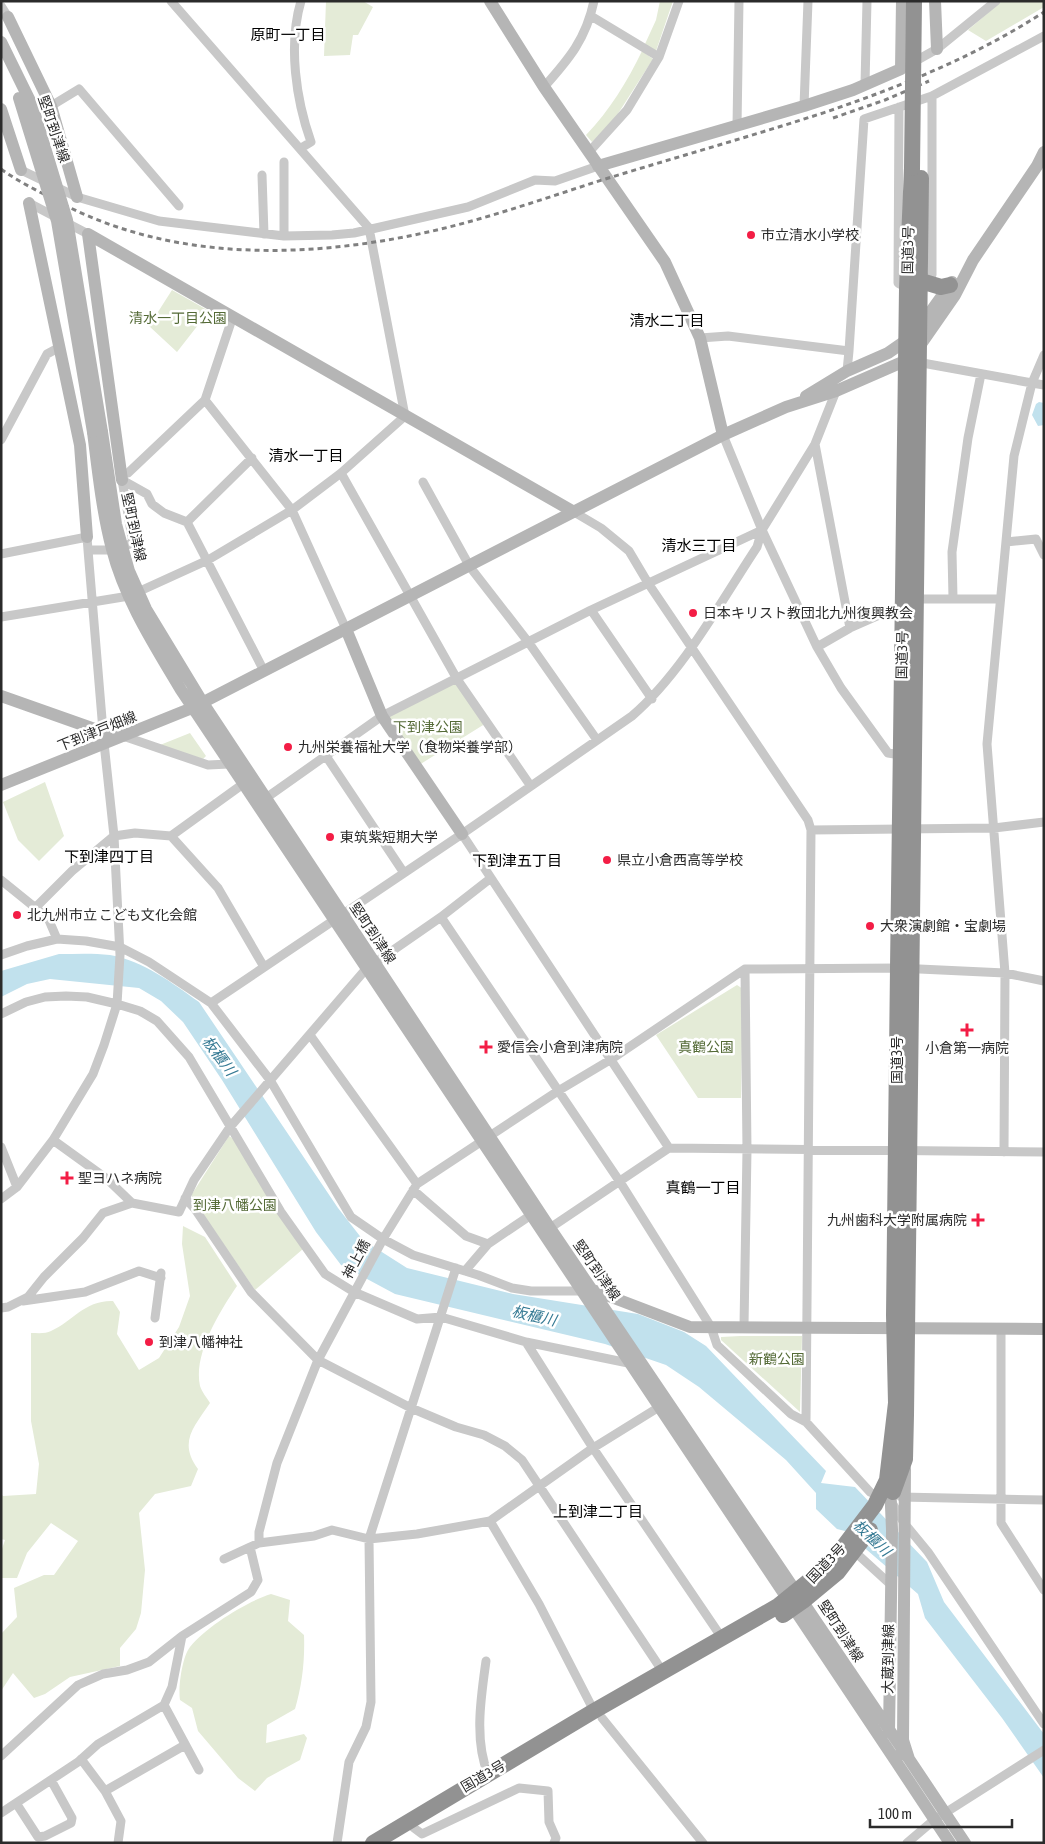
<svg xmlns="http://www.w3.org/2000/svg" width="1045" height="1844" viewBox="0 0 1045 1844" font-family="'Asap Condensed','Noto Sans JP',sans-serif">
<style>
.green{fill:#e4ebd7}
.water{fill:#c1e1ed}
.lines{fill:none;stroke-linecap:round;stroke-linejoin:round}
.street{stroke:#c8c8c8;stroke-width:9}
.secondary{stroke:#b5b5b5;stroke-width:12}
.highway{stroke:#929292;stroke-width:16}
.rail{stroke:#808080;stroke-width:3;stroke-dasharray:5 4;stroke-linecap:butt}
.secondary-bridge{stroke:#b5b5b5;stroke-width:12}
.highway-bridge{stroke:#929292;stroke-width:16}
.poi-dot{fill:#f31d45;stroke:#fff;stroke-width:2}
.labels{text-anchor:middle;stroke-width:5;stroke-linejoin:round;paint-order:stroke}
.street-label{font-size:14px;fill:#2b2b2b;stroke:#fff}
.poi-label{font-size:14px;fill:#2b2b2b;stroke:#fff;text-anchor:start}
.park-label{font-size:14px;fill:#546a36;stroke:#fff}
.neighbourhood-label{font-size:15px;fill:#000;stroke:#fff}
.water-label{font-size:15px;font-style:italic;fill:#347993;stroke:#fff}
</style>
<rect width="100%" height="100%" fill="#fff"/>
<path class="green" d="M326 1H363L373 7 358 35H353L350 55 324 56Z
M660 1H673L656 51 645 44 656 20Z
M1002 1H1044V7L986 41 968 30Z
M642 51 653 59 612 123 592 142 586 135C610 110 627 82 642 51Z
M172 290 209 311 177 352 149 326Z
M461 680 488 722 419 765 385 717Z
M190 733 206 756 203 759 160 745Z
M45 782 64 836 39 861 18 840 3 802Z
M737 985 743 989 741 1098H698L656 1035Z
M229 1136 235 1140 303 1249 255 1290 192 1198V1194Z
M183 1226 205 1237 237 1286C220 1311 193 1354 200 1386 202 1392 207 1398 210 1403 194 1427 178 1442 198 1469L191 1486 155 1494 139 1513 145 1570 141 1613 136 1629 120 1648V1666L70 1677 45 1694 34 1698 13 1673 1 1691V1634L17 1617 14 1588 44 1575H54L78 1541 51 1523 27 1553 17 1578H1V1552L5 1540 1 1539V1494L3 1496 36 1494 39 1464 31 1421V1333C37 1333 46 1334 51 1331 73 1321 85 1300 113 1301L120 1312 117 1334 139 1370 159 1358 179 1327 190 1296 182 1244Z
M740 1336H802L800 1412 721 1340V1337Z
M271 1594 290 1600 288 1621 304 1635C305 1661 302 1685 295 1709L267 1725 266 1743 304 1734 307 1738 300 1760 267 1778 255 1791 238 1778 198 1731 192 1708 180 1700C178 1688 182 1657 190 1647 207 1626 246 1602 271 1594Z"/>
<path class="water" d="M1039 402 1044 403V425L1038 426 1032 415 1036 404Z
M59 954C76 954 93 953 110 955 144 961 172 983 199 1002L338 1208 363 1240 407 1268 513 1294 638 1314 684 1332 706 1346 826 1471 821 1483 855 1487 927 1562 944 1602 1044 1734V1778L1002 1718 925 1618 918 1594 845 1531 837 1529 816 1509V1493L786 1460 699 1387 666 1365 605 1344 395 1294 341 1265 316 1232 222 1080 183 1022 161 1001 139 988 50 979 27 984 1 997V971Z"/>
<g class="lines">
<path class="street" d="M301 1C288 45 296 100 311 142L301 148
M1 6 8 17
M591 16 659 57
M912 63 937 49 996 1
M865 84 867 1
M544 87C569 59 586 39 594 1
M51 106 79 89 179 206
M804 106 808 1
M899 107 898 283 907 288
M737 126 739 1
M589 152 627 110 659 57 679 1
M21 170 77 197 159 221 284 236 332 235 354 233 468 207 535 180 555 181 598 166
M262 175 264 234
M29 203 88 234
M284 236V162
M921 281 932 275V96
M700 338 728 336 849 351 847 371
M849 351 864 119 932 96 1044 36
M917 362 1032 383 1044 355
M205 400 292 510 346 629
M723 435 762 530 815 444 836 391
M1 440 47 354 60 347
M815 444 850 628
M341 473 457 679 530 785
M121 475 128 473 205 400 233 316
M122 480 147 494 152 504 164 513 187 522 264 671
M423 482 470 567 529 643 597 740
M574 512 601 528 629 551 648 583 808 820 811 830 806 1422
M187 522 252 458
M762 530 817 647 841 688 888 753 901 755
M1006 542 1036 539 1044 555
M1 554 87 537 88 550H112L133 543 122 480
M953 598 952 552 968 438 981 374
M591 610 652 699
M1 617 129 596 208 560 292 510 341 473 405 416 369 228 171 1
M817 647 850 628 916 599H1000
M123 736 208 765 229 764
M326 756 404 873
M266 798 382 716 591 610 762 530
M811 830 994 828 1044 822
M462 834 669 1148
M171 836 218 888 264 967
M1 880 48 918 57 939
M34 909 72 871 114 836 135 833 171 836 243 784
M441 917 620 1182 711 1327 717 1345 791 1414 806 1422 870 1492 883 1497
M1 955 27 946 57 939 86 941 120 947 149 962 211 1003 270 1080 351 1217 383 1239 413 1255 478 1275 512 1288 531 1291H585
M211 1003 462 834 632 716C682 673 720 603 757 547L762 530
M1 1014 26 1002 45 997 66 996 87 997 117 1004 140 1011 157 1021 189 1057 281 1212 325 1274 354 1292 417 1319 441 1317 526 1342 633 1364
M310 1035 417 1184
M53 1140 107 1179 132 1203
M1 1147 17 1187
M1004 1152 1005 973 987 744 1014 456 1032 383 1044 385
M413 1190 466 1236 488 1244 465 1271
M185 1198 195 1209 251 1292 318 1360 411 1408 456 1427 484 1435 505 1446 522 1460 663 1672
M1 1199 17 1187 53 1140 93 1074 104 1045 117 1004 120 955 114 836 104 743 88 550
M550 1228 669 1148 1044 1152
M488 1244 531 1215
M23 1301 85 1292 139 1271 161 1278
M1 1308 8 1307 28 1297 44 1277 83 1238 103 1213 132 1203 179 1212 194 1180 230 1127 366 969 441 917 491 878
M155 1318 161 1273
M744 1326 747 1150 745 969
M1001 1328V1523L1044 1590
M526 1342 593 1448 722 1638
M901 1497 1044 1500
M891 1501 904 1523 928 1552 1044 1724
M490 1521 539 1604 594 1711
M259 1543V1532L277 1463 318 1360 383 1239 417 1184 558 1091 610 1060 745 969 898 968 1005 973 1044 981
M855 1552 890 1584
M224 1559 250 1547
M486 1661C481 1697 474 1740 488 1774
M164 1705 199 1770
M602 1718 703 1843
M1 1756 78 1685 103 1674 127 1670 149 1662 182 1636 251 1592 258 1580 250 1547 259 1543 314 1536 332 1530 369 1539 417 1534 490 1521 593 1448 664 1404
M81 1759 105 1791 121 1821 118 1843
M105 1791 185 1745
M16 1803 38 1837 45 1836 71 1823 72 1818 51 1780
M1 1813 78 1762 98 1744 164 1705 172 1687 182 1636
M414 1828 422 1834 519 1788 548 1791 549 1822 556 1838 554 1843
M337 1843 349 1762 366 1727 371 1702 369 1539 456 1268
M907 1843 934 1820 1044 1750"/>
<path class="secondary" d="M490 1 544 87 665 262 700 338 723 435
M935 1 937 49
M8 17 51 106 77 197
M1 109 21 170
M598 166 804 106 853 90 901 69 902 1
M29 203 80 445 87 537
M88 234 574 512
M88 234 122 480
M806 396 847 371 888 353 914 335 952 282
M93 432C98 471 102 511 112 549 125 600 155 646 181 690L897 1763
M102 432 116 524 129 571 146 609 203 703 550 1228 909 1759
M346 629 382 716 462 834
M1 696 103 732 123 736
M1 785 192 708 723 435 786 407 836 391 907 360 914 354 955 295 973 260 1037 166 1044 152
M593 1290 690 1327 1044 1329
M905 1469 903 1740 909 1759 965 1843
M889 1732 892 1530 890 1482
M895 1756 897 1763 950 1843"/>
<path class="highway" d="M921 281 941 287 950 285
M893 1492 905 1459 906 1415 921 178
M783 1615 803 1601 838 1572 870 1530
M373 1843 594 1711 778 1606 831 1563 875 1505 887 1480 896 1403 894 1315 898 968 907 288 912 168"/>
<path class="rail" d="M833 118 885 100 929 81
M1 169C19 182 38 191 57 201 174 264 315 259 441 229 495 216 549 197 602 180 677 157 752 136 826 112 902 86 976 56 1044 12"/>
<path class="secondary-bridge" d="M1 42 32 105 67 220 102 432
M19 98 57 221 93 432"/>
<path class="highway-bridge" d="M912 168 914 1"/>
</g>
<g class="poi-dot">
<circle cx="751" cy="235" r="5"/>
<circle cx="693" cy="613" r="5"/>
<circle cx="288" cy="747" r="5"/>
<circle cx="330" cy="837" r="5"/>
<circle cx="607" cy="860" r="5"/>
<circle cx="17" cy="915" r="5"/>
<circle cx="870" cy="926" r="5"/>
<path d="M964.5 1022.5h5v5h5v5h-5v5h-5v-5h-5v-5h5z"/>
<path d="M483.5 1039.5h5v5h5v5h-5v5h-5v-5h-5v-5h5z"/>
<path d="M64.5 1170.5h5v5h5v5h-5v5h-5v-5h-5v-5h5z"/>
<path d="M975.5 1212.5h5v5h5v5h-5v5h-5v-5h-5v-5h5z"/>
<circle cx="149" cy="1342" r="5"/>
</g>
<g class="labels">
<g class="street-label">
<text transform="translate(54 129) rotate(71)" y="5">堅町到津線</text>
<text transform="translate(908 250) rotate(-89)" y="5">国道3号</text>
<text transform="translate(134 527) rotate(78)" y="5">堅町到津線</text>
<text transform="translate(902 655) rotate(-89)" y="5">国道3号</text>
<text transform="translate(97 731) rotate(-22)" y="5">下到津戸畑線</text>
<text transform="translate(373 933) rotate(56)" y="5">堅町到津線</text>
<text transform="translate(897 1060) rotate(-90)" y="5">国道3号</text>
<text transform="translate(356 1259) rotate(-62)" y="5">神上橋</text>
<text transform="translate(597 1270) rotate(55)" y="5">堅町到津線</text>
<text transform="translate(826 1563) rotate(-46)" y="5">国道3号</text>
<text transform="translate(841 1631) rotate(57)" y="5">堅町到津線</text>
<text transform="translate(888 1659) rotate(-89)" y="5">大蔵到津線</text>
<text transform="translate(483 1776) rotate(-30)" y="5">国道3号</text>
</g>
<g class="poi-label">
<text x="761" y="240">市立清水小学校</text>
<text x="703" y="618">日本キリスト教団北九州復興教会</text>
<text x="298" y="752">九州栄養福祉大学（食物栄養学部）</text>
<text x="340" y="842">東筑紫短期大学</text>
<text x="617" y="865">県立小倉西高等学校</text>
<text x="27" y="920">北九州市立 こども文化会館</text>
<text x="880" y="931">大衆演劇館・宝劇場</text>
<text x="497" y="1052">愛信会小倉到津病院</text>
<text x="967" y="1053" text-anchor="middle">小倉第一病院</text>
<text x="78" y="1183">聖ヨハネ病院</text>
<text x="967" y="1225" text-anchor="end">九州歯科大学附属病院</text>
<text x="159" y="1347">到津八幡神社</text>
</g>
<g class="park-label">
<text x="178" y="323">清水一丁目公園</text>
<text x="428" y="732">下到津公園</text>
<text x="706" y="1052">真鶴公園</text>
<text x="235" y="1210">到津八幡公園</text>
<text x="777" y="1364">新鶴公園</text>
</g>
<g class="neighbourhood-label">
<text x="288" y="40">原町一丁目</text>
<text x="667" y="326">清水二丁目</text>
<text x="306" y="461">清水一丁目</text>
<text x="699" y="551">清水三丁目</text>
<text x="109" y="862">下到津四丁目</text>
<text x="517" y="866">下到津五丁目</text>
<text x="703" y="1193">真鶴一丁目</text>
<text x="598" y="1517">上到津二丁目</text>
</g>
<g class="water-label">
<text transform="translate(219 1056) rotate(53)" y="5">板櫃川</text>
<text transform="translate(534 1316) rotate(13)" y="5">板櫃川</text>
<text transform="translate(872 1538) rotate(44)" y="5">板櫃川</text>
</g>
</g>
<rect width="1045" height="1844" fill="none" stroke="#2b2b2b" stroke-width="5"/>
<path d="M870 1819v8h142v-8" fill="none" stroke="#2b2b2b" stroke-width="2.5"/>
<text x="878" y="1819" font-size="15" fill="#2b2b2b" stroke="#ffffff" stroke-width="4" paint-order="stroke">100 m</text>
</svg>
